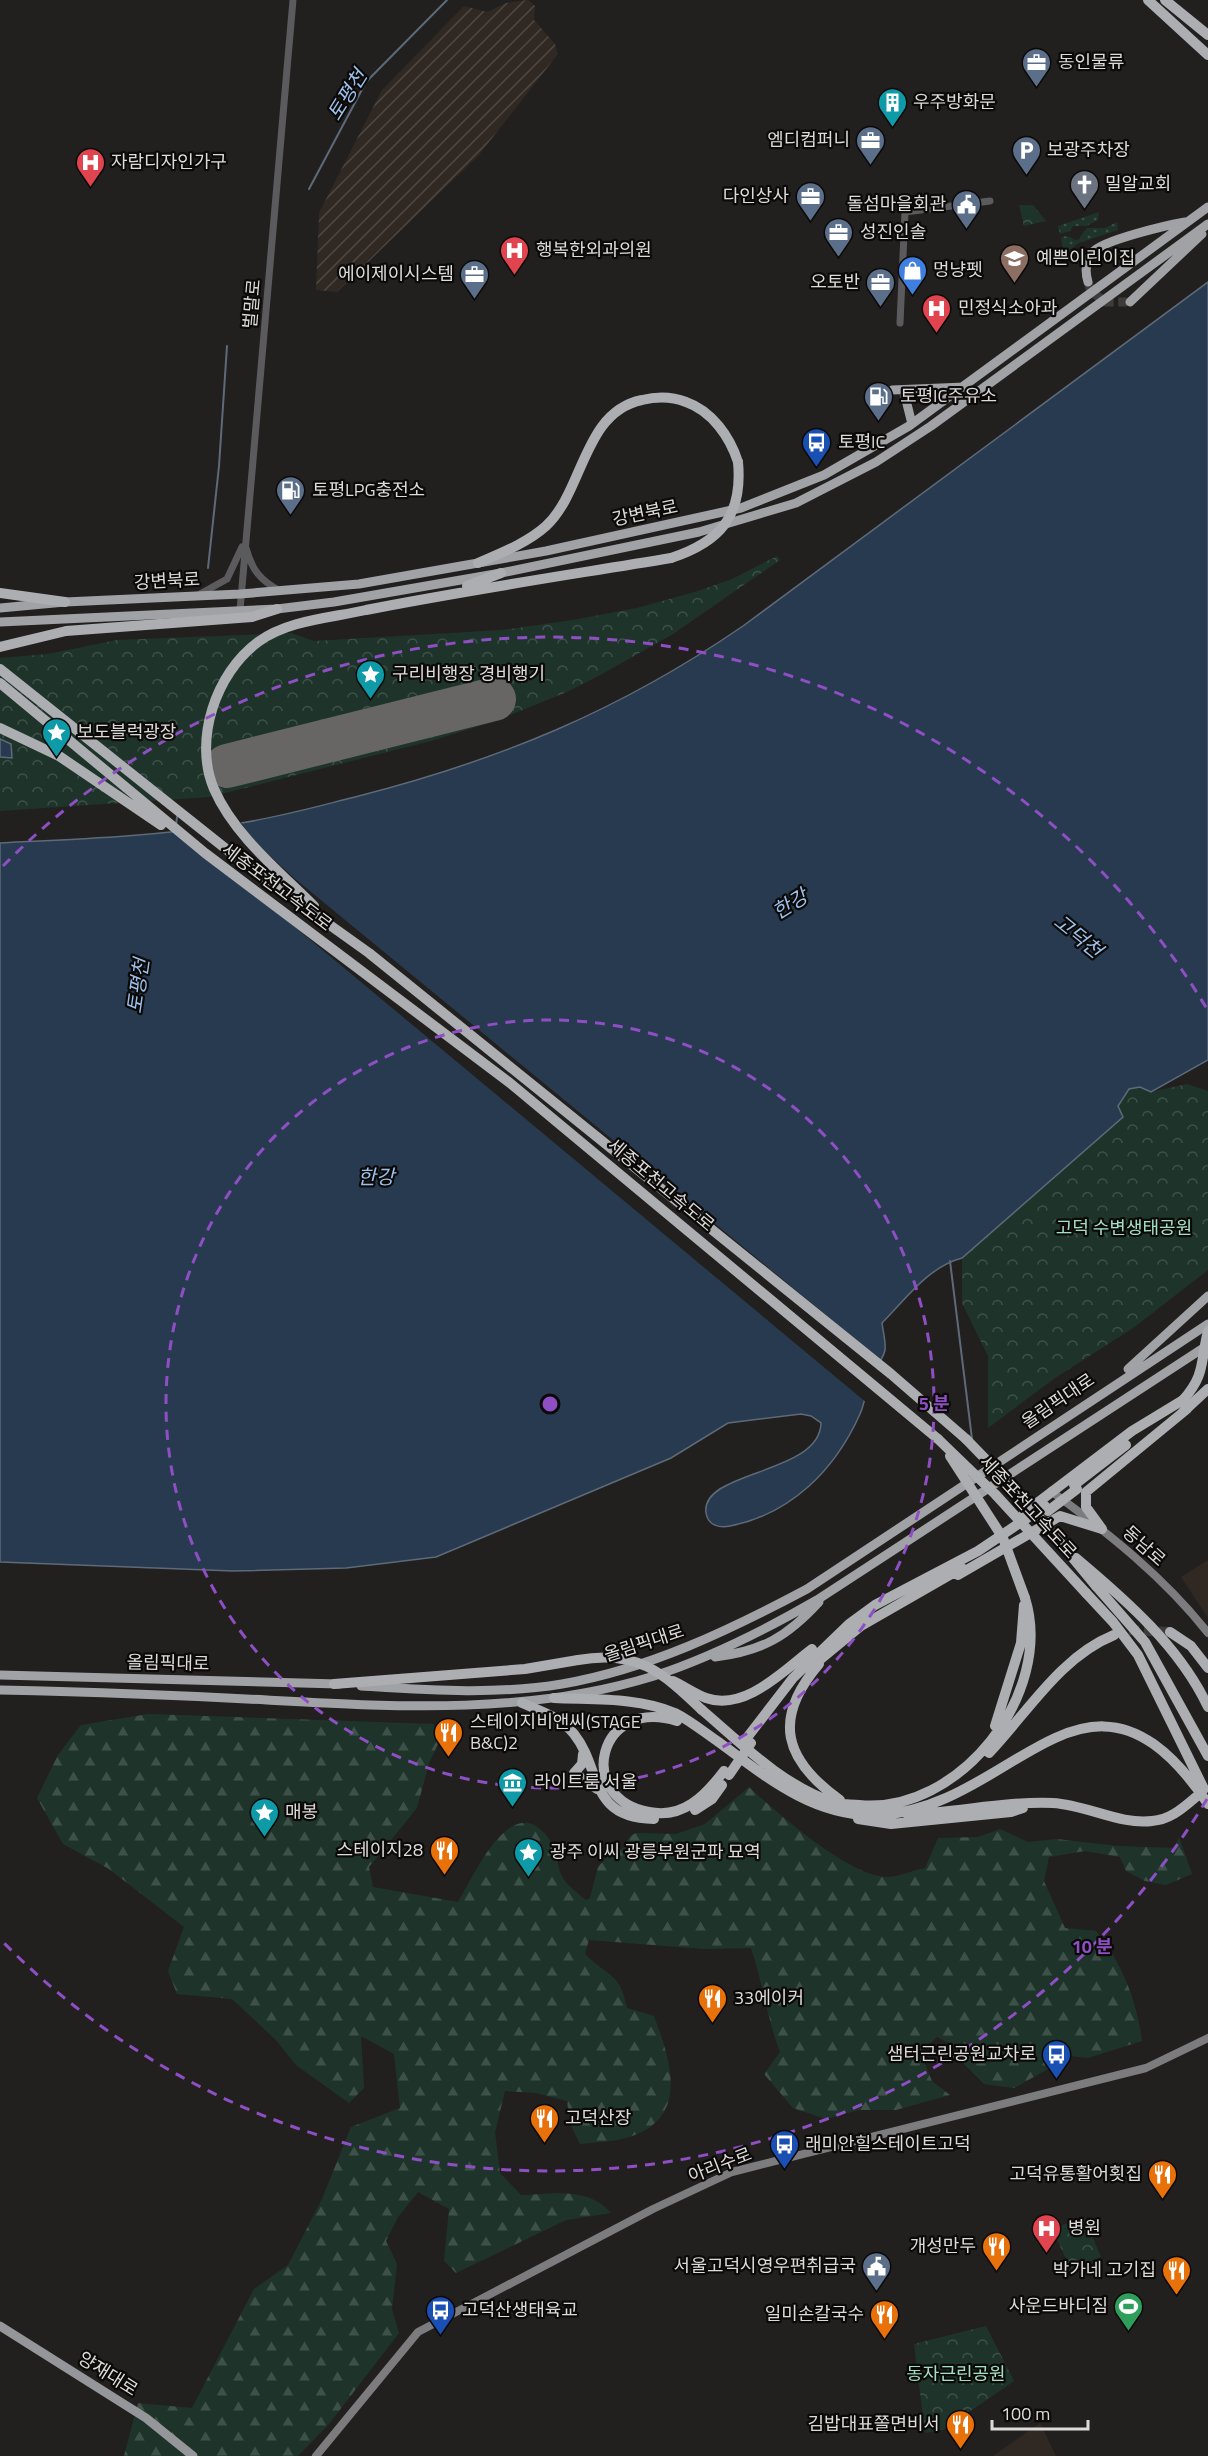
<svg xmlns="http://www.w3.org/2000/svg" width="1208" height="2456" viewBox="0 0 1208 2456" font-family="'Titillium Web','Noto Sans KR',sans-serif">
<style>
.built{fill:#302923}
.industrial{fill:url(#industrial-furrows)}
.grass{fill:url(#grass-dots)}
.forest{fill:url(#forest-firs)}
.park{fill:url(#park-crowns)}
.water{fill:#283a4f;stroke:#5e6a79;stroke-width:1.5}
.pier{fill:#22201e}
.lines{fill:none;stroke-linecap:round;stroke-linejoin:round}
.stream{stroke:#5e6a79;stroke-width:2}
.runway{stroke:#686664;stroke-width:44}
.trunk-tunnel{stroke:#3e3c3a;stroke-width:9;stroke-dasharray:9 4.5;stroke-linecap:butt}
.motorway-tunnel{stroke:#3e3c3a;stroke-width:10;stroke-dasharray:10 5;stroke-linecap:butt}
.tertiary{stroke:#5b5b5d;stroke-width:7}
.secondary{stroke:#7c7c7f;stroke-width:8}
.primary{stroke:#959699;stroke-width:9}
.trunk{stroke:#a1a2a5;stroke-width:9}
.motorway{stroke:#adaeb1;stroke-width:10}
.motorway-bridge{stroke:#adaeb1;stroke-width:10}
.ring{fill:none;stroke:#8f4fc4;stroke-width:3;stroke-dasharray:10 8}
.labels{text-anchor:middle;stroke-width:4.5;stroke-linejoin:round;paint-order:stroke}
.poi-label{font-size:18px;fill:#dddbda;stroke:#0b0a09;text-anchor:start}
.street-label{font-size:18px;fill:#dddbda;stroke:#0b0a09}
.park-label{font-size:18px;fill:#a3e0c3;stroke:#0b0a09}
.water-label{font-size:20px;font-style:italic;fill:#9cc1ed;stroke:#0b0a09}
.centre{fill:#8f4fc4;stroke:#0b0a09;stroke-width:3}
.ring-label{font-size:18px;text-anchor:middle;font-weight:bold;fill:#8f4fc4;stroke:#0b0a09;stroke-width:4.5;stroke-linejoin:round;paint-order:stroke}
</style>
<defs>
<pattern id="industrial-furrows" width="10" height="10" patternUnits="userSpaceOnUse" patternTransform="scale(1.5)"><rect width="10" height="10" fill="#302923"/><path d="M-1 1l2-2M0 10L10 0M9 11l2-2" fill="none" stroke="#4e4742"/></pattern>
<pattern id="grass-dots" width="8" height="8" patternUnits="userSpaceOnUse" patternTransform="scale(1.5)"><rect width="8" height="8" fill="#1e342a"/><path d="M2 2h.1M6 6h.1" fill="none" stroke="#3e5148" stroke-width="1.8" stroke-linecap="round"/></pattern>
<pattern id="forest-firs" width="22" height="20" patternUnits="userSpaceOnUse" patternTransform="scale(1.5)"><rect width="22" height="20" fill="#1e342a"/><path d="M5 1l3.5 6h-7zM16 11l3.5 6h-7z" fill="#3e5148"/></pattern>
<pattern id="park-crowns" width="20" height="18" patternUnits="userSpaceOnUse" patternTransform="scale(1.5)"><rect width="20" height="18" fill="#1e342a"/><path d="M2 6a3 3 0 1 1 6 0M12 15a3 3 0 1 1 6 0" fill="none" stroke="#3e5148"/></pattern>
</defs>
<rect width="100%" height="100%" fill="#22201e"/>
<path class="built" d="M1208 1560V1618L1181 1577Z
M1040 2423 1056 2456H993Z"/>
<path class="industrial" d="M528 0 535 6 534 20 555 44 558 54 478 156 337 292 316 290 319 213 382 90 464 6 487 12 506 3Z"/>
<path class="grass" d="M1099 212 1098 220 1086 226H1073L1070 231 1060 234 1058 226Z
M1117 222 1118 230 1079 243 1064 254 1061 238C1070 233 1071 241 1078 240L1087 228H1105Z"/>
<path class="forest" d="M148 1714 434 1724 438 1744 429 1763 417 1808 369 1867 373 1887 458 1902C477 1870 516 1780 554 1847 558 1854 557 1861 559 1869 562 1882 576 1892 586 1900L590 1898 598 1867 608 1856 623 1848 630 1836 636 1833 676 1834 705 1824 749 1787C777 1813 845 1873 884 1877 896 1878 913 1870 925 1868L938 1838 978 1837 1000 1829 1028 1842 1057 1839 1118 1846 1174 1848 1179 1837 1192 1874 1166 1885 1145 1881 1126 1871 1120 1857 1085 1851 1049 1857 1044 1881 1065 1928 1096 1931C1122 1963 1137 2001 1142 2041L1088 2058 1071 2056 1014 2088 984 2084 961 2061 953 2045 937 2037 920 2052 932 2081 950 2095 896 2110H858L826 2119 793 2108 764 2074 780 2052C767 2018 763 1983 751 1948L704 1949 589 1940 585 1954C609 1978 620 1972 627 2008L654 2016C670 2059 689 2114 635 2135 618 2142 597 2142 580 2144L570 2124 567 2101 536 2093 505 2091 495 2132 500 2173 521 2195C552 2194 588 2186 611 2213L566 2220 456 2273 444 2261 449 2209 418 2192 398 2217 386 2241 397 2264 392 2309 399 2333 329 2424 298 2456H124L138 2403 192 2408 254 2289 288 2265 322 2199 351 2127 400 2108 394 2054 361 2036 364 2088 349 2103 296 2065 276 2040 232 1999 177 1994 168 1971 184 1927 109 1869 63 1844 37 1798 58 1755 81 1725Z"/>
<path class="park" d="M1019 205H1033L1046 221 1024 226Z
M777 556 780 560 673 634 602 674 567 692 495 721 431 741 209 797 0 811V658L48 654 117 640 291 633 314 641 502 630 573 620 637 608 698 591 732 579Z
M1187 1084 1208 1091V1270L1133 1328 1055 1378 988 1428V1356L962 1303V1258L1123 1117 1118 1106 1129 1089 1140 1087 1151 1092Z
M1084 2217 1101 2257 1071 2269 1052 2229Z
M986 2326 1014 2381 943 2430 925 2433 914 2344Z"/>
<path class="water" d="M1208 282V1060L1151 1092 1140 1087 1129 1089 1118 1106 1123 1117 962 1258C928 1267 906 1299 882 1323 883 1331 886 1342 885 1350 883 1360 874 1369 870 1379 866 1390 865 1403 860 1414 835 1470 791 1514 730 1526 720 1528 708 1526 706 1513 700 1470 820 1475 821 1423L811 1416 801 1414 728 1423 671 1458 436 1557 346 1568 233 1571 0 1562V843C79 839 157 836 235 824 276 818 315 807 355 797 500 760 619 711 743 626Z
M0 739 11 744 12 758 0 757Z"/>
<path class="pier" d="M239 820 255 842 294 878 882 1361 867 1403 201 849 170 828Z"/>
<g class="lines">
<path class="stream" d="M309 189 366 82 447 0
M208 568 219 466 227 346
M176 825 177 817
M950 1261 972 1439"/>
<path class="runway" d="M227 766 494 699"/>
<path class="trunk-tunnel" d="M1088 282 1091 291 1105 302H1130"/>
<path class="motorway-tunnel" d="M1129 1630 1170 1632"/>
<path class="tertiary" d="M900 323 905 212 990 201
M246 548C252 570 260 580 280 591
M200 594 227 579 242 547
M240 610 293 0"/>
<path class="secondary" d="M1051 1491C1108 1533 1164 1577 1208 1633
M316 2456 418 2332 653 2209 732 2172 1146 2068 1208 2038"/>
<path class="primary" d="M0 2326 146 2418 193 2456"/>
<path class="trunk" d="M1088 282C1085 272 1085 261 1093 252 1103 240 1168 225 1185 222
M1130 302 1202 234
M892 390 965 387
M905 396 912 424
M0 608 65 602 240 594 359 584 546 551 741 508 824 475 909 426 1208 207
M0 622 277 609 334 602 501 573 699 532 796 503 876 462 931 426 1208 224
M1128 1369 1208 1296
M715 1657C762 1651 787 1637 819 1602
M0 1675 339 1684
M361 1686C427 1690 496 1695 562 1684 649 1669 730 1630 807 1589L1208 1324
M0 1690C89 1692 178 1695 267 1700 397 1707 528 1715 654 1676 712 1657 765 1630 817 1600L1208 1345"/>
<path class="motorway" d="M1148 0 1208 55
M1165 0 1208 35
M478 563C501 553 527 543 546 526 584 491 583 412 642 400 658 396 671 396 686 402 712 411 730 437 738 462
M467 586 501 573
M0 593 65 602
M0 647 66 631 252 617 277 609
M0 669 250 868 369 953 891 1374 966 1439
M0 683 205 853 510 1083 938 1439
M0 728 59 756 161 825
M314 906C279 871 234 835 214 789 193 740 216 673 258 642 288 620 331 618 366 610 467 590 569 575 671 558
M1182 1413 1208 1389
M1074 1485 1126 1445
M1024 1513 1132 1431 1183 1400
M1076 1558C1126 1600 1180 1647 1208 1707
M958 1575 1060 1516 1102 1529 1086 1507V1492L1187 1409
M1096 1586 1145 1642 1208 1756
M1086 1593 1113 1622 1138 1655 1204 1789
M1170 1632 1191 1646 1208 1668
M819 1664C772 1719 784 1760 840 1800
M810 1668 861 1626 962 1568
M673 1681C684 1686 695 1694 706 1698 745 1712 784 1670 812 1649
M334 1684 525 1669 578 1660
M554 1698C594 1700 637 1697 675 1713 691 1721 705 1733 720 1743 767 1778 816 1818 878 1815 1016 1809 1088 1626 1208 1804
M522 1703C540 1711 561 1717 574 1734 602 1769 588 1818 654 1819
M702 1710C742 1744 781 1784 832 1802 840 1805 850 1804 859 1805 959 1815 1055 1693 1025 1598
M677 1721C598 1696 574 1798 649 1812 683 1819 705 1796 724 1771
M995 1726 1021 1643 1024 1605
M746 1739 793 1678 849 1624 875 1605 978 1551 1045 1506
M989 1753C1028 1712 1060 1657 1114 1635
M583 1754 582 1764 574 1773 597 1789
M695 1810 712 1799 722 1785
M907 1814C956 1813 1004 1801 1053 1803 1087 1805 1120 1825 1152 1821 1170 1820 1183 1808 1196 1797
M858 1819 891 1824 1011 1812 1023 1808"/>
<path class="motorway-bridge" d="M671 558C720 542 743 516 738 462
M1183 1400C1206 1374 1200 1362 1208 1331
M938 1439 995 1494 1086 1593
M966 1439 1024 1499 1096 1586
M950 1456 1003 1538 1025 1598
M1048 1511 1077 1489
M578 1660C637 1649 662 1672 702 1710
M729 1775 751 1743"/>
</g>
<g class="ring">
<circle cx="550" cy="1404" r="384"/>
<path d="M1207 1799A767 767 0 0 1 3 1942M3 866A767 767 0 0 1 1207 1009"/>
</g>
<defs>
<symbol id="office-pin" viewBox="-11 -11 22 30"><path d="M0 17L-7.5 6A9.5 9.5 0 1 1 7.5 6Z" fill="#5c6f8a" stroke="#0b0a09"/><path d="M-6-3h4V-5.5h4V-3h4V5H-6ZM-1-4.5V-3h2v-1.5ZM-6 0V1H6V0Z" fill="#fff"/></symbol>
<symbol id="building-pin" viewBox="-11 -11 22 30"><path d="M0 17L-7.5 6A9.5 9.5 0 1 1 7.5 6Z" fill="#0f9aa8" stroke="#0b0a09"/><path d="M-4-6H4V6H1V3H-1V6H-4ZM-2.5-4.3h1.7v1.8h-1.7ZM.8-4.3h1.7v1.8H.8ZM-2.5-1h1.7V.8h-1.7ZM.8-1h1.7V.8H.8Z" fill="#fff"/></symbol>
<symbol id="parking-pin" viewBox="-11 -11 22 30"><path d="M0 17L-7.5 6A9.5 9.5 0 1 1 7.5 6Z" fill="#5c6f8a" stroke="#0b0a09"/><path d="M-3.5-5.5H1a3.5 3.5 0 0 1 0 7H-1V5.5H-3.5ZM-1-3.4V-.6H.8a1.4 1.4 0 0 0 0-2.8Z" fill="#fff"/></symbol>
<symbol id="hospital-pin" viewBox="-11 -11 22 30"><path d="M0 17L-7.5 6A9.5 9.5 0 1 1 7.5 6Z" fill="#e0444e" stroke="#0b0a09"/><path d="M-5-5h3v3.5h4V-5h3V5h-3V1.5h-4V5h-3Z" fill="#fff"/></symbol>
<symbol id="church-pin" viewBox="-11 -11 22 30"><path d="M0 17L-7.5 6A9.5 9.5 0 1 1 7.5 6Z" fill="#6b7280" stroke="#0b0a09"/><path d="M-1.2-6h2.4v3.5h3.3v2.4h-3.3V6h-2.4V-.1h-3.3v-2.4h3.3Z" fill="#fff"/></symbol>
<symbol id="civic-pin" viewBox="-11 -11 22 30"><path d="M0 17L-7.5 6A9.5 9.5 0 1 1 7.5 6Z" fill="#5c6f8a" stroke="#0b0a09"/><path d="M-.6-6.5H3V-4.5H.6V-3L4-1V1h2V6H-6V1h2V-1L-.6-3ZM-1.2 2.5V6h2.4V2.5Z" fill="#fff"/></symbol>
<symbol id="school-pin" viewBox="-11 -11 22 30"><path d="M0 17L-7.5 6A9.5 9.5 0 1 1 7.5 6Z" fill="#8d6e63" stroke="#0b0a09"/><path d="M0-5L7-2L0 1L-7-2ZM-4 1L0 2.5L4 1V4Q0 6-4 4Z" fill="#fff"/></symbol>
<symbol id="shop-pin" viewBox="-11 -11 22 30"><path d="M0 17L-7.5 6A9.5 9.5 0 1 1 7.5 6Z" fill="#3f7fe0" stroke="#0b0a09"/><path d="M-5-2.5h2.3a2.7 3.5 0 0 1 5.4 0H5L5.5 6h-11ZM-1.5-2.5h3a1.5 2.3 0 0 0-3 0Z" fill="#fff"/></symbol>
<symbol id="fuel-pin" viewBox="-11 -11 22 30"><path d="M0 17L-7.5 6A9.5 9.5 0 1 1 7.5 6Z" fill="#5c6f8a" stroke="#0b0a09"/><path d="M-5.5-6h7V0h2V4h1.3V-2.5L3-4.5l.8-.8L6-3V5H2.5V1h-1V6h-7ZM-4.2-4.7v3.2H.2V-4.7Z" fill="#fff"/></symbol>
<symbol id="bus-pin" viewBox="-11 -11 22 30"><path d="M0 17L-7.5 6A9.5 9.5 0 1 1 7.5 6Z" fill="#1a4fb4" stroke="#0b0a09"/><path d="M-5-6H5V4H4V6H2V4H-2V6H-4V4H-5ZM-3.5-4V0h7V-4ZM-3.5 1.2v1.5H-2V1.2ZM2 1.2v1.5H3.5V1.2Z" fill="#fff"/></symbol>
<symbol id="sight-pin" viewBox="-11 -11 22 30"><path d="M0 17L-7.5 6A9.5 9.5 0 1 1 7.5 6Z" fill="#0f9aa8" stroke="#0b0a09"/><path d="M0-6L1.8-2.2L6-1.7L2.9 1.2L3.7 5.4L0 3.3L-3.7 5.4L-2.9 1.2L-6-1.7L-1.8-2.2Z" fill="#fff"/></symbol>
<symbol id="restaurant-pin" viewBox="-11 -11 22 30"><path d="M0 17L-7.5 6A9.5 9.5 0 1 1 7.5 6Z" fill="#e8710a" stroke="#0b0a09"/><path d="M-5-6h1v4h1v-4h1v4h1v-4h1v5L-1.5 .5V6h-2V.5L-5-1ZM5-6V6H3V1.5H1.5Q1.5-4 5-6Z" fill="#fff"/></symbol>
<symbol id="museum-pin" viewBox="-11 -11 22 30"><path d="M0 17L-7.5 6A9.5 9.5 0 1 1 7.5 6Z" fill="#0f9aa8" stroke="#0b0a09"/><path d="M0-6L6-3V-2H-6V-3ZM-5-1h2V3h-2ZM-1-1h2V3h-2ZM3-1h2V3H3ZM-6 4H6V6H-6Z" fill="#fff"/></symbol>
<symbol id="stadium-pin" viewBox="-11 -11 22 30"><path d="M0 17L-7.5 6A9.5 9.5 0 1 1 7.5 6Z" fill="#2e9e5b" stroke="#0b0a09"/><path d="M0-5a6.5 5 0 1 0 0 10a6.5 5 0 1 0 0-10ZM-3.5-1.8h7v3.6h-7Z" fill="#fff"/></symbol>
</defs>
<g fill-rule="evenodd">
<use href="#office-pin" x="1020" y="46" width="33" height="45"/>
<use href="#building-pin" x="876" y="86" width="33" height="45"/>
<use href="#office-pin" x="854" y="124" width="33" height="45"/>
<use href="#parking-pin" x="1010" y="134" width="33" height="45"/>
<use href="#hospital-pin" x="74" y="146" width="33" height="45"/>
<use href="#church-pin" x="1068" y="168" width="33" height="45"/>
<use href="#office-pin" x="794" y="180" width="33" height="45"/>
<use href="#civic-pin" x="950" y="188" width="33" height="45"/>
<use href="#office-pin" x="822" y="216" width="33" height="45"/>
<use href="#hospital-pin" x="498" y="234" width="33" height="45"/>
<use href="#school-pin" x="998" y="242" width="33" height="45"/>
<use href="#shop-pin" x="896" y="254" width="33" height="45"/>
<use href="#office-pin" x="458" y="258" width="33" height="45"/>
<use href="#office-pin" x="864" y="266" width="33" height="45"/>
<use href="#hospital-pin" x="920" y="292" width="33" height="45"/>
<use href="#fuel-pin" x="862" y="380" width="33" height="45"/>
<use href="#bus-pin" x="800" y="426" width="33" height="45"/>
<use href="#fuel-pin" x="274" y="474" width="33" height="45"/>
<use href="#sight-pin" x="354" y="658" width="33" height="45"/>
<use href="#sight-pin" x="40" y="716" width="33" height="45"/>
<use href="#restaurant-pin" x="432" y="1716" width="33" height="45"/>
<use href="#museum-pin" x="496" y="1766" width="33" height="45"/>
<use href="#sight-pin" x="248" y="1796" width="33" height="45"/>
<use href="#restaurant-pin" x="428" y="1834" width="33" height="45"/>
<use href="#sight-pin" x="512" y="1836" width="33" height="45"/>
<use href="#restaurant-pin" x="696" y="1982" width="33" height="45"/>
<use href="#bus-pin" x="1040" y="2038" width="33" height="45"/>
<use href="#restaurant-pin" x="528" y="2102" width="33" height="45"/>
<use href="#bus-pin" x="768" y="2128" width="33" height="45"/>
<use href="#restaurant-pin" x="1146" y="2158" width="33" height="45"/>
<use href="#hospital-pin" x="1030" y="2212" width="33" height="45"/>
<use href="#restaurant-pin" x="980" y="2230" width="33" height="45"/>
<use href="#civic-pin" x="860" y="2250" width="33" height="45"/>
<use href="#restaurant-pin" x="1160" y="2254" width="33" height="45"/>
<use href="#stadium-pin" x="1112" y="2290" width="33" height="45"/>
<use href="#bus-pin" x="424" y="2294" width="33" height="45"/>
<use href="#restaurant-pin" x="868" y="2298" width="33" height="45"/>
<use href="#restaurant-pin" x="944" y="2408" width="33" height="45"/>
</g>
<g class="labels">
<g class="poi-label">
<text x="1058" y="68">동인물류</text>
<text x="913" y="108">우주방화문</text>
<text x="850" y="146" text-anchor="end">엠디컴퍼니</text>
<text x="1047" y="156">보광주차장</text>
<text x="111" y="168">자람디자인가구</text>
<text x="1105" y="190">밀알교회</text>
<text x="789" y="202" text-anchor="end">다인상사</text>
<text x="946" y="210" text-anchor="end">돌섬마을회관</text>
<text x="860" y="238">성진인솔</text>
<text x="536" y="256">행복한외과의원</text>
<text x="1036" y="264">예쁜이린이집</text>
<text x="933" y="276">멍냥펫</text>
<text x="454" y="280" text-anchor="end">에이제이시스템</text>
<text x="860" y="288" text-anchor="end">오토반</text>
<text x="958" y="314">민정식소아과</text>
<text x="900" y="402">토평IC주유소</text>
<text x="838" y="448">토평IC</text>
<text x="312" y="496">토평LPG충전소</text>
<text x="392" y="680">구리비행장 경비행기</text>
<text x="77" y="738">보도블럭광장</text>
<text x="470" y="1728">스테이지비앤씨(STAGE<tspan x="470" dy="21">B&amp;C)2</tspan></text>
<text x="534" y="1788">라이트룸 서울</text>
<text x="285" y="1818">매봉</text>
<text x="423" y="1856" text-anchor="end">스테이지28</text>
<text x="550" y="1858">광주 이씨 광릉부원군파 묘역</text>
<text x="734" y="2004">33에이커</text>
<text x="1036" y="2060" text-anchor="end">샘터근린공원교차로</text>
<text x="565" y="2124">고덕산장</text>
<text x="805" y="2150">래미안힐스테이트고덕</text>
<text x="1142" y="2180" text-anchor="end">고덕유통활어횟집</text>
<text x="1068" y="2234">병원</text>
<text x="976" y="2252" text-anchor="end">개성만두</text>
<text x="856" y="2272" text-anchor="end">서울고덕시영우편취급국</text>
<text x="1156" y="2276" text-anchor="end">박가네 고기집</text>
<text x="1108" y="2312" text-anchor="end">사운드바디짐</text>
<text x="462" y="2316">고덕산생태육교</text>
<text x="864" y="2320" text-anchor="end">일미손칼국수</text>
<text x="940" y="2430" text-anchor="end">김밥대표쫄면비서</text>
</g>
<g class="street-label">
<text transform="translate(252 304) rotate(-85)" y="6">벌말로</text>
<text transform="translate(645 513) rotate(-12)" y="6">강변북로</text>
<text transform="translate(167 581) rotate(-3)" y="6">강변북로</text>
<text transform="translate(277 887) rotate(37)" y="6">세종포천고속도로</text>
<text transform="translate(661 1185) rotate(40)" y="6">세종포천고속도로</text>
<text transform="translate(1058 1401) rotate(-34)" y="6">올림픽대로</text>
<text transform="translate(1028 1507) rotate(47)" y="6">세종포천고속도로</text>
<text transform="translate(1144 1546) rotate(42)" y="6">동남로</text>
<text transform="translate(644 1643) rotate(-18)" y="6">올림픽대로</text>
<text transform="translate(168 1663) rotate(1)" y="6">올림픽대로</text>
<text transform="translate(720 2165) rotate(-21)" y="6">아리수로</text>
<text transform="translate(108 2374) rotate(32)" y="6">양재대로</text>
</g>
<g class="park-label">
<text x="1124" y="1234">고덕 수변생태공원</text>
<text x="956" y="2380">동자근린공원</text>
</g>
<g class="water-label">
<text transform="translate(347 95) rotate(-58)" y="7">토평천</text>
<text transform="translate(790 904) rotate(-32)" y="7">한강</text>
<text transform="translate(1078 936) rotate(39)" y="7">고덕천</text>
<text transform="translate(138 986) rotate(-82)" y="7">토평천</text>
<text x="376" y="1184">한강</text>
</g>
</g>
<circle cx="550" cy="1404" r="9" class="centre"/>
<g class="ring-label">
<text x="934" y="1410">5 분</text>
<text x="1092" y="1953">10 분</text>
</g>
<path d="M992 2420v9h96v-9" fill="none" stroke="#dddbda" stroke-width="3"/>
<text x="1001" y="2420" font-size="18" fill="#dddbda" stroke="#0b0a09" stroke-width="4.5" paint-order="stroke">100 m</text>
</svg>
